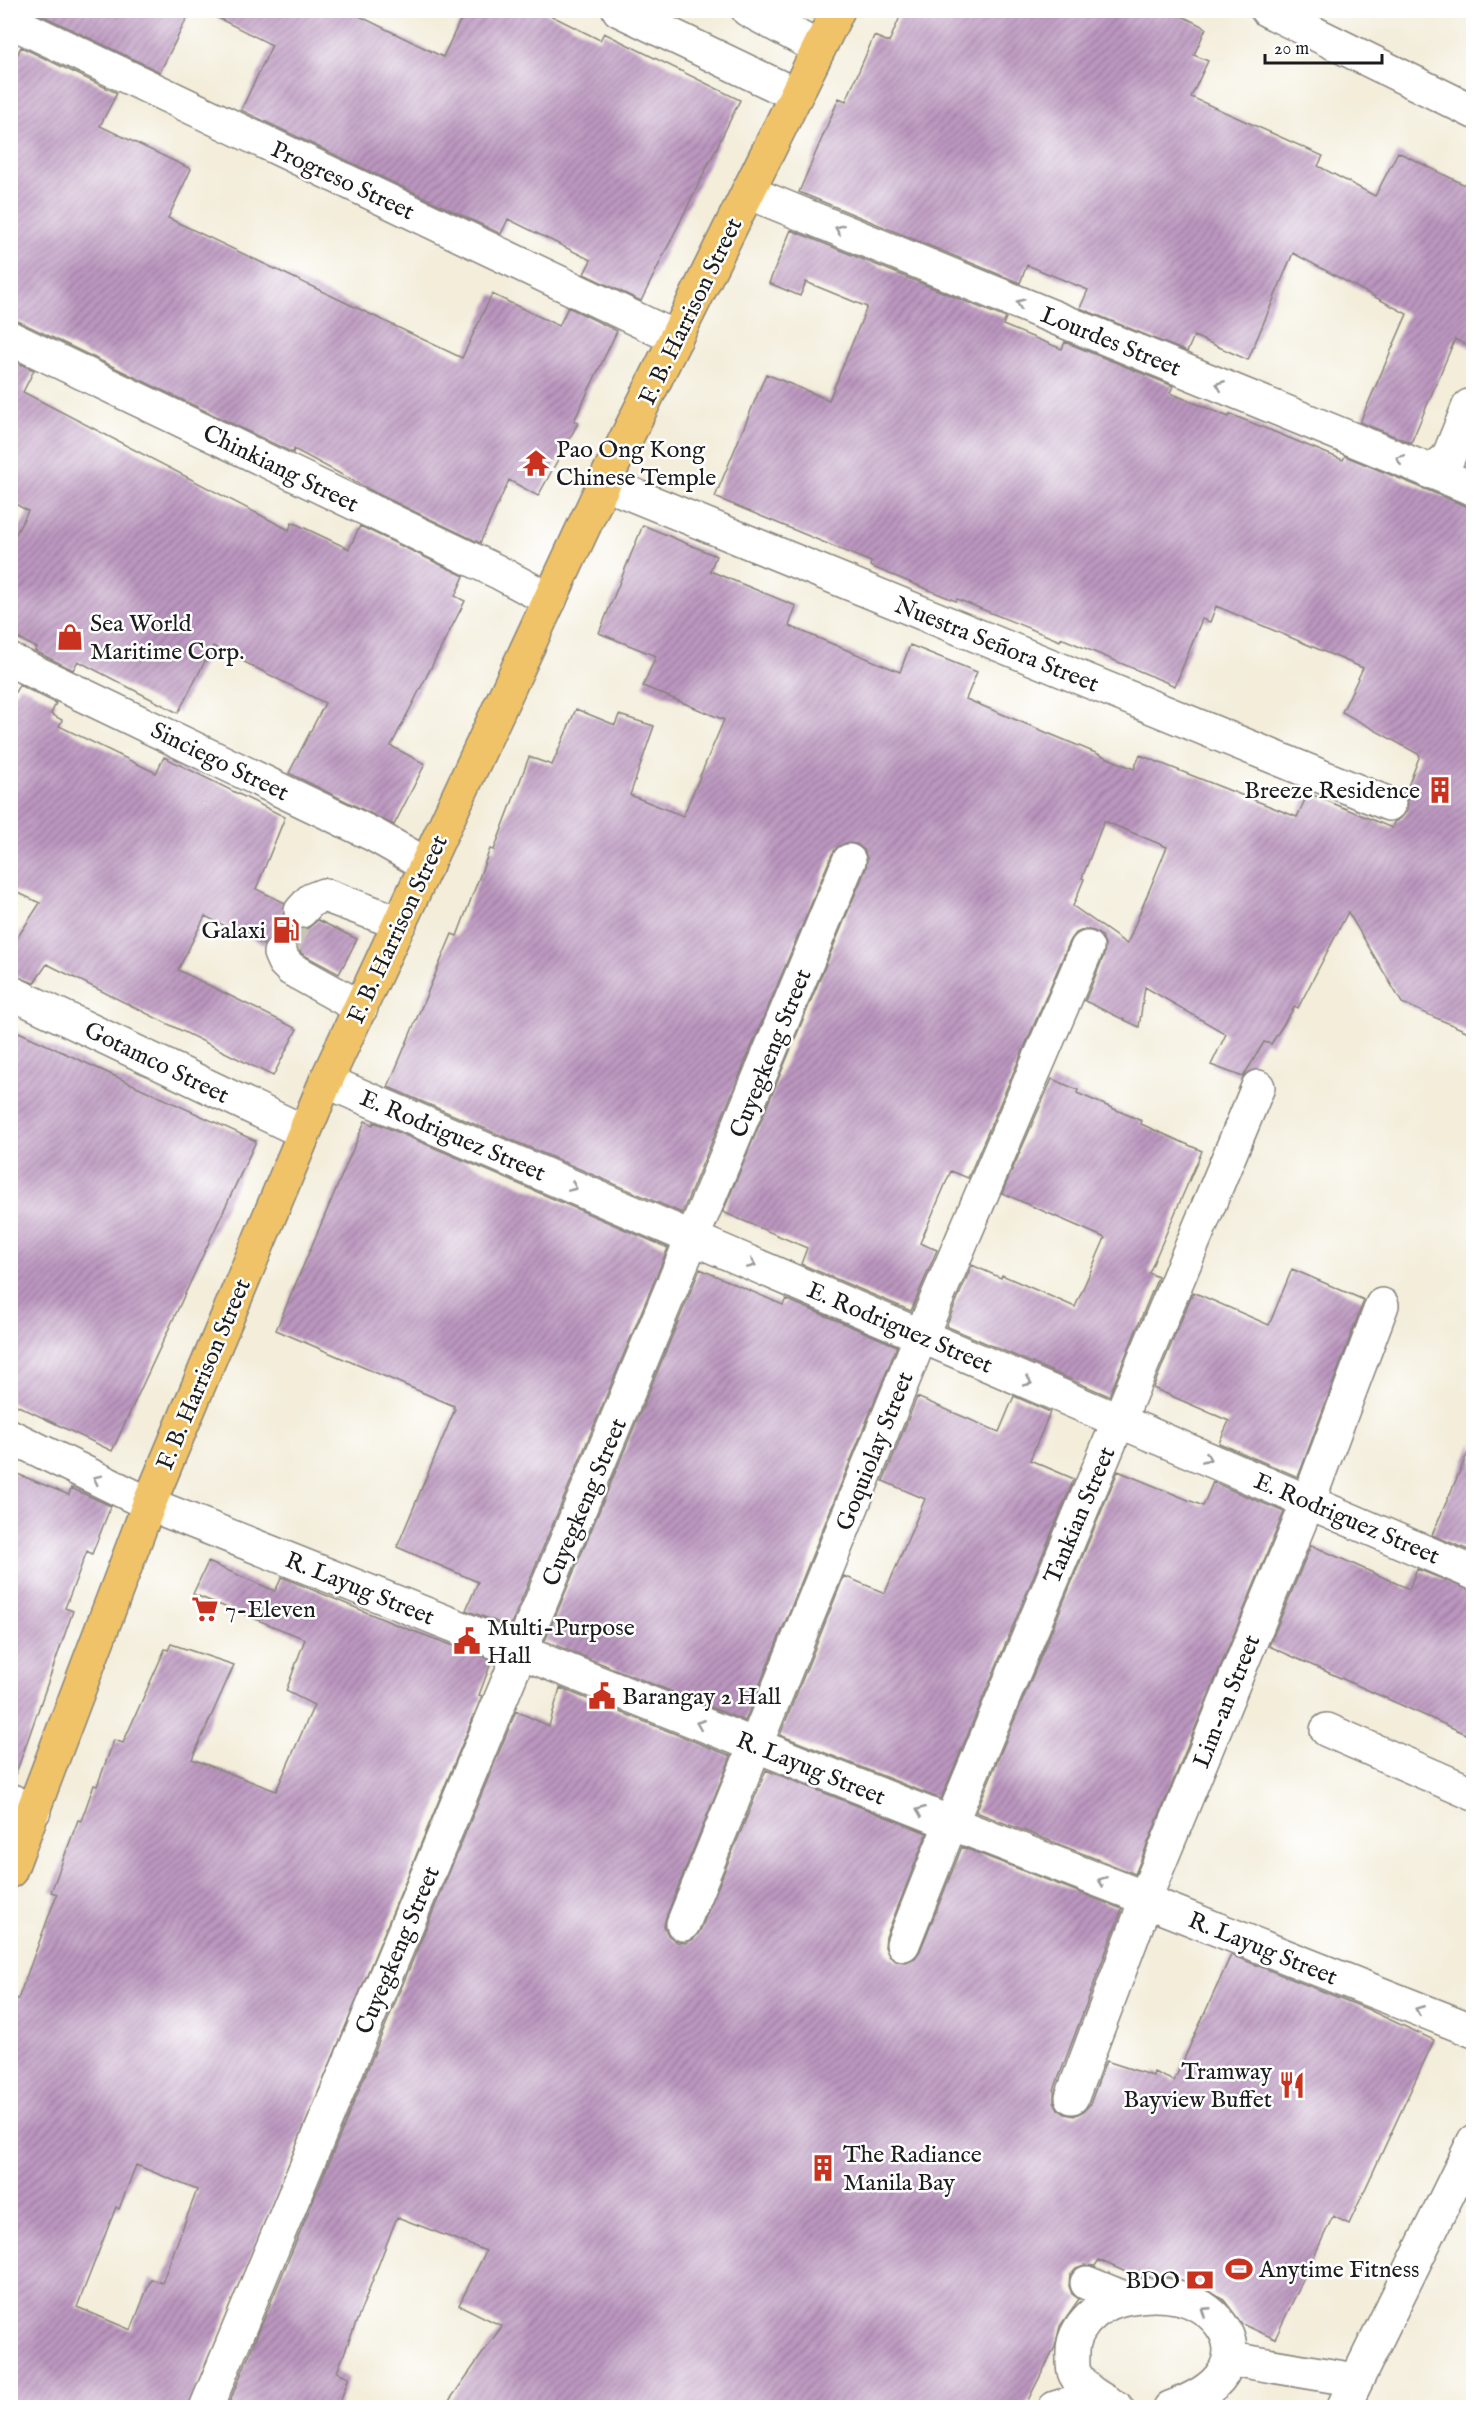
<svg xmlns="http://www.w3.org/2000/svg" width="1484" height="2418" viewBox="0 0 1484 2418" font-family="'IM FELL English',serif">
<style>
.building{fill:url(#building-hatch);fill-rule:evenodd}
.lines{fill:none;stroke-linecap:round;stroke-linejoin:round}
.minor-tunnel{stroke:#c8c3b4;stroke-width:33;stroke-dasharray:33 16;stroke-linecap:butt}
.minor-casing{stroke:#88847b;stroke-width:36}
.major-casing{stroke:#88847b;stroke-width:36}
.minor{stroke:#fff;stroke-width:33}
.major{stroke:#f0c369;stroke-width:33}
.oneway{stroke:#999}
.labels{text-anchor:middle;stroke-width:5;stroke-linejoin:round;paint-order:stroke}
.street-label{font-size:24px;fill:#1c1c1c;stroke:#fff}
.poi-label{font-size:24px;fill:#1c1c1c;stroke:#fff;text-anchor:start}
</style>
<defs>
<pattern id="building-hatch" width="6" height="6" patternUnits="userSpaceOnUse" patternTransform="scale(1.5)"><rect width="6" height="6" fill="#bc97c0"/><path d="M-1 1l2-2M0 6l6-6M5 7l2-2" fill="none" stroke="#987a9b"/></pattern>
</defs>
<rect width="100%" height="100%" fill="#fff"/>
<filter id="ink" filterUnits="userSpaceOnUse"><feTurbulence type="fractalNoise" baseFrequency=".0167" numOctaves="2"/><feDisplacementMap in="SourceGraphic" scale="12" xChannelSelector="R" yChannelSelector="G"/><feConvolveMatrix kernelMatrix="1 2 1 2 8 2 1 2 1" color-interpolation-filters="sRGB"/></filter>
<filter id="wash" filterUnits="userSpaceOnUse"><feTurbulence type="fractalNoise" baseFrequency=".008" numOctaves="4" result="noise"/><feDisplacementMap in="SourceGraphic" scale="24" xChannelSelector="R" yChannelSelector="G"/><feGaussianBlur stdDeviation="1.35" result="paint"/><feColorMatrix in="noise" values="0 0 0 0 0 0 0 0 0 0 0 0 0 0 0 0 0 1.4 0 .05"/><feComposite in="paint" operator="in"/></filter>
<g filter="url(#wash)">
<rect width="100%" height="100%" fill="#f3edda"/>
<g id="blocks">
<path class="building" d="M39 10H191L160 72 37 13Z
M202 10H347L443 57 465 10H540L600 40 604 33 740 100 641 301 584 274 591 260 508 219 501 234 241 110 272 45Z
M903 10H1170L1206 28 1194 55 1208 61 1191 97 1323 156 1318 166 1375 196 1398 152 1473 189V349L1455 339 1411 443 1360 422 1407 314 1293 253 1248 360 1194 336 1187 352 1080 308 1088 290 1027 265 1020 283 799 192 839 98 846 101 874 36 889 42Z
M21 47 117 93 100 126 191 169 168 218 462 358 492 294 559 326 568 307 617 331 574 421 578 423 538 496 509 480 480 543 376 493 294 449 293 453 18 321 10 320V69Z
M791 230 1006 318 1003 325 1062 349 1065 342 1173 386 1170 393 1229 417 1230 414 1343 460 1345 456 1473 509V1034L1402 1003 1348 912 1298 1008 1295 1006 1271 1044 1264 1042 1243 1077 1211 1065 1226 1034 1145 987 1139 1027 1085 1001 1104 955 1105 945 1102 936 1094 931 1085 929 1076 933 1070 941 968 1178 951 1171 920 1243 937 1250 911 1311 801 1264 807 1248 723 1212 866 868 867 858 864 850 857 844 846 843 837 847 832 854 682 1213 388 1087 452 934 457 936 490 849 494 850 529 757 552 765 576 709 615 725 619 715 654 726 630 795 683 816 724 720 643 686 656 656 599 633 643 525 716 556 710 571 796 606 789 626 900 672 910 645 977 672 966 699 1134 769 1140 755 1297 817 1308 793 1392 828 1394 822 1401 818 1407 811 1408 802 1405 794 1420 755 1342 712 1363 668 1216 606 1210 622 1202 619 1175 686 1061 638 1060 641 957 599 956 601 870 566 871 562 715 497 766 374 829 400 867 307 806 282 800 296 769 283ZM1104 821 1167 847 1127 944 1073 906 1084 879 1082 878Z
M10 359 34 370 23 392 289 530 292 522 349 549 360 526 464 576 455 596 465 601 391 746 425 764 394 825 289 773 325 703 213 646 178 713 78 661 73 670 35 651 37 648 10 634V545L28 511 10 501Z
M19 685 56 703 51 714 62 720 59 726 156 773 164 757 285 817 256 889 285 903 283 917 289 925 296 929H307L318 920 357 939 339 974 302 954 291 938 283 934 273 936 264 945 205 916 178 970 297 1029 273 1076 47 964 34 983 10 974V949L40 903 10 889V702Z
M10 1028 256 1141 112 1451 10 1402Z
M1052 1079 1078 1090 1077 1093 1142 1121 1141 1124 1202 1151 1149 1273 1158 1277 1109 1396 946 1326 972 1265 1001 1278 1002 1275 1075 1307 1105 1238 1002 1193Z
M365 1121 373 1125 374 1122 668 1248 510 1627 466 1610 478 1582 397 1547 455 1409 453 1408 454 1406 276 1330Z
M700 1269 783 1305 786 1299 897 1346 745 1721 545 1641Z
M1292 1269 1364 1300 1298 1477 1219 1443 1229 1421 1153 1388 1193 1292 1269 1325Z
M1014 1396 1050 1412 1030 1460 1074 1479 941 1799 780 1735 844 1576 885 1593 925 1499 883 1481 917 1397 999 1432Z
M1473 1441V1552L1432 1535Z
M10 1471 69 1495 71 1488 111 1506 92 1554 87 1551 65 1608 73 1611 14 1779 10 1778Z
M1118 1471 1203 1506 1213 1482 1284 1512 1135 1874 976 1812Z
M1311 1545 1409 1589 1417 1569 1473 1591V1737L1269 1646Z
M208 1562 275 1591 282 1577 397 1625 492 1660 479 1695 482 1696 188 2408H10V1997L18 1999 57 1894 51 1892 78 1820 81 1821 94 1785 97 1786 114 1740 123 1743 165 1649 168 1650 171 1644 234 1665 192 1759 276 1791 314 1705 286 1691 305 1639 193 1594ZM136 2165 197 2190 162 2283 151 2279 131 2330 77 2307 116 2207 119 2209Z
M560 1688 731 1756 666 1917 664 1926 668 1935 677 1942 685 1943 694 1939 700 1931 766 1770 927 1833 886 1937 885 1947 889 1956 896 1961 906 1962 915 1958 920 1951 962 1847 1122 1909 1054 2090V2101L1058 2109 1065 2114 1074 2116 1084 2111 1090 2104 1106 2061 1153 2076 1154 2072 1174 2081 1231 1955 1367 2009 1434 2040 1349 2224 1333 2216 1275 2339 1242 2324 1224 2300 1198 2284 1168 2277H1137L1099 2260 1095 2266 1084 2265 1076 2268 1070 2275 1069 2286 1072 2294 1079 2299 1060 2326 1055 2347 1024 2408H444L502 2326 459 2305 486 2251 397 2217 337 2372 349 2377 338 2408H227L516 1711 549 1726Z"/>
</g>
</g>
<g filter="url(#ink)">
<use href="#blocks" fill-opacity="0" stroke="#88847b" stroke-width="1.5"/>
<g class="lines">
<path class="minor-tunnel" d="M280 953 301 911"/>
<defs>
<path id="minor" d="M619 10 796 95
M748 10 819 48
M1267 10 1474 112
M10 21 676 338
M748 192 1474 489
M10 338 498 572 550 600
M1430 472 1448 458 1469 406
M604 483 1389 804
M10 660 374 835 427 865
M301 911 311 900 324 895 400 923
M280 953 284 962 291 969 361 1008
M10 992 304 1132
M326 1081 1474 1573
M10 1436 149 1504 951 1823 1145 1898 1161 1907 1474 2031
M1327 1730 1474 1794
M10 1800 34 1811
M683 1924 921 1336 1087 948
M903 1944 951 1823 1258 1087
M1072 2097 1139 1919 1145 1898 1309 1500 1382 1305
M1087 2283 1124 2298
M1231 2359 1356 2380
M206 2408 849 861
M1055 2408 1094 2396
M1117 2408C1101 2399 1084 2391 1075 2374 1072 2368 1073 2358 1073 2351 1073 2336 1083 2322 1094 2313 1104 2304 1119 2299 1132 2297 1148 2294 1161 2294 1177 2297 1211 2304 1245 2339 1223 2373 1212 2391 1189 2401 1170 2408
M1343 2408 1474 2141"/>
<path id="major" d="M10 1871 149 1504 326 1081 604 483 838 10"/>
</defs>
<use href="#minor" class="minor-casing"/>
<use href="#major" class="major-casing"/>
<use href="#minor" class="minor"/>
<use href="#major" class="major"/>
</g>
<defs><path id="oneway-chevron" d="M-2-3.5L2.5 0L-2 3.5" fill="none" stroke-width="1.6" stroke-linecap="round" stroke-linejoin="round" transform="scale(1.5)"/></defs>
<g class="oneway">
<use href="#oneway-chevron" transform="translate(839 229) rotate(-158)"/>
<use href="#oneway-chevron" transform="translate(1020 303) rotate(-158)"/>
<use href="#oneway-chevron" transform="translate(1220 385) rotate(-158)"/>
<use href="#oneway-chevron" transform="translate(1400 459) rotate(-158)"/>
<use href="#oneway-chevron" transform="translate(573 1187) rotate(23)"/>
<use href="#oneway-chevron" transform="translate(752 1264) rotate(23)"/>
<use href="#oneway-chevron" transform="translate(1028 1382) rotate(23)"/>
<use href="#oneway-chevron" transform="translate(1207 1458) rotate(23)"/>
<use href="#oneway-chevron" transform="translate(97 1479) rotate(-154)"/>
<use href="#oneway-chevron" transform="translate(700 1724) rotate(-158)"/>
<use href="#oneway-chevron" transform="translate(920 1811) rotate(-158)"/>
<use href="#oneway-chevron" transform="translate(1102 1881) rotate(-159)"/>
<use href="#oneway-chevron" transform="translate(1419 2010) rotate(-158)"/>
<use href="#oneway-chevron" transform="translate(1205 2311) rotate(-147)"/>
</g>
</g>
<defs>
<symbol id="temple-bare" viewBox="-9 -9 18 18"><path d="M0-6L5-2H3V0L6.5 2.5H4V6H1.5V3h-3V6H-4V2.5H-6.5L-3 0V-2H-5Z" fill="#c8321e" stroke="#fff" stroke-width="2.5" paint-order="stroke"/></symbol>
<symbol id="shop-bare" viewBox="-9 -9 18 18"><path d="M-5-2.5h2.3a2.7 3.5 0 0 1 5.4 0H5L5.5 6h-11ZM-1.5-2.5h3a1.5 2.3 0 0 0-3 0Z" fill="#c8321e" stroke="#fff" stroke-width="2.5" paint-order="stroke"/></symbol>
<symbol id="building-bare" viewBox="-9 -9 18 18"><path d="M-4-6H4V6H1V3H-1V6H-4ZM-2.5-4.3h1.7v1.8h-1.7ZM.8-4.3h1.7v1.8H.8ZM-2.5-1h1.7V.8h-1.7ZM.8-1h1.7V.8H.8Z" fill="#c8321e" stroke="#fff" stroke-width="2.5" paint-order="stroke"/></symbol>
<symbol id="fuel-bare" viewBox="-9 -9 18 18"><path d="M-5.5-6h7V0h2V4h1.3V-2.5L3-4.5l.8-.8L6-3V5H2.5V1h-1V6h-7ZM-4.2-4.7v3.2H.2V-4.7Z" fill="#c8321e" stroke="#fff" stroke-width="2.5" paint-order="stroke"/></symbol>
<symbol id="supermarket-bare" viewBox="-9 -9 18 18"><path d="M-6-5.5h2.5l.6 2H6L4.5 2H-2.5L-4.4-4H-6ZM-1.5 3.2a1.3 1.3 0 1 0 .1 0ZM3 3.2a1.3 1.3 0 1 0 .1 0Z" fill="#c8321e" stroke="#fff" stroke-width="2.5" paint-order="stroke"/></symbol>
<symbol id="civic-bare" viewBox="-9 -9 18 18"><path d="M-.6-6.5H3V-4.5H.6V-3L4-1V1h2V6H-6V1h2V-1L-.6-3ZM-1.2 2.5V6h2.4V2.5Z" fill="#c8321e" stroke="#fff" stroke-width="2.5" paint-order="stroke"/></symbol>
<symbol id="restaurant-bare" viewBox="-9 -9 18 18"><path d="M-5-6h1v4h1v-4h1v4h1v-4h1v5L-1.5 .5V6h-2V.5L-5-1ZM5-6V6H3V1.5H1.5Q1.5-4 5-6Z" fill="#c8321e" stroke="#fff" stroke-width="2.5" paint-order="stroke"/></symbol>
<symbol id="stadium-bare" viewBox="-9 -9 18 18"><path d="M0-5a6.5 5 0 1 0 0 10a6.5 5 0 1 0 0-10ZM-3.5-1.8h7v3.6h-7Z" fill="#c8321e" stroke="#fff" stroke-width="2.5" paint-order="stroke"/></symbol>
<symbol id="bank-bare" viewBox="-9 -9 18 18"><path d="M-6-4H6V4H-6ZM0-2.3a2.3 2.3 0 1 0 0 4.6a2.3 2.3 0 1 0 0-4.6Z" fill="#c8321e" stroke="#fff" stroke-width="2.5" paint-order="stroke"/></symbol>
</defs>
<g fill-rule="evenodd">
<use href="#temple-bare" x="517" y="444" width="38" height="38"/>
<use href="#shop-bare" x="51" y="618" width="38" height="38"/>
<use href="#building-bare" x="1421" y="771" width="38" height="38"/>
<use href="#fuel-bare" x="267" y="911" width="38" height="38"/>
<use href="#supermarket-bare" x="186" y="1590" width="38" height="38"/>
<use href="#civic-bare" x="448" y="1622" width="38" height="38"/>
<use href="#civic-bare" x="583" y="1677" width="38" height="38"/>
<use href="#restaurant-bare" x="1273" y="2066" width="38" height="38"/>
<use href="#building-bare" x="804" y="2149" width="38" height="38"/>
<use href="#stadium-bare" x="1220" y="2250" width="38" height="38"/>
<use href="#bank-bare" x="1181" y="2261" width="38" height="38"/>
</g>
<g class="labels">
<g class="street-label">
<text transform="translate(343 180) rotate(25)" y="8">Progreso Street</text>
<text transform="translate(690 311) rotate(-64)" y="8">F. B. Harrison Street</text>
<text transform="translate(1111 341) rotate(22)" y="8">Lourdes Street</text>
<text transform="translate(281 468) rotate(26)" y="8">Chinkiang Street</text>
<text transform="translate(997 644) rotate(22)" y="8">Nuestra Señora Street</text>
<text transform="translate(220 761) rotate(26)" y="8">Sinciego Street</text>
<text transform="translate(397 929) rotate(-65)" y="8">F. B. Harrison Street</text>
<text transform="translate(770 1053) rotate(-68)" y="8">Cuyegkeng Street</text>
<text transform="translate(157 1062) rotate(26)" y="8">Gotamco Street</text>
<text transform="translate(453 1135) rotate(23)" y="8">E. Rodriguez Street</text>
<text transform="translate(900 1327) rotate(23)" y="8">E. Rodriguez Street</text>
<text transform="translate(203 1374) rotate(-67)" y="8">F. B. Harrison Street</text>
<text transform="translate(874 1451) rotate(-68)" y="8">Goquiolay Street</text>
<text transform="translate(584 1502) rotate(-67)" y="8">Cuyegkeng Street</text>
<text transform="translate(1079 1515) rotate(-67)" y="8">Tankian Street</text>
<text transform="translate(1347 1518) rotate(23)" y="8">E. Rodriguez Street</text>
<text transform="translate(360 1588) rotate(22)" y="8">R. Layug Street</text>
<text transform="translate(1226 1701) rotate(-68)" y="8">Lim-an Street</text>
<text transform="translate(811 1768) rotate(22)" y="8">R. Layug Street</text>
<text transform="translate(1263 1948) rotate(22)" y="8">R. Layug Street</text>
<text transform="translate(397 1950) rotate(-67)" y="8">Cuyegkeng Street</text>
</g>
<g class="poi-label">
<text x="556" y="457">Pao Ong Kong<tspan x="556" dy="28">Chinese Temple</tspan></text>
<text x="90" y="631">Sea World<tspan x="90" dy="28">Maritime Corp.</tspan></text>
<text x="1420" y="798" text-anchor="end">Breeze Residence</text>
<text x="266" y="938" text-anchor="end">Galaxi</text>
<text x="225" y="1617">7-Eleven</text>
<text x="487" y="1635">Multi-Purpose<tspan x="487" dy="28">Hall</tspan></text>
<text x="622" y="1704">Barangay 2 Hall</text>
<text x="1272" y="2079" text-anchor="end">Tramway<tspan x="1272" dy="28">Bayview Buffet</tspan></text>
<text x="843" y="2162">The Radiance<tspan x="843" dy="28">Manila Bay</tspan></text>
<text x="1259" y="2277">Anytime Fitness</text>
<text x="1180" y="2288" text-anchor="end">BDO</text>
</g>
</g>
<rect width="1484" height="2418" fill="none" stroke="#fff" stroke-width="36"/>
<path d="M1265 54v9h117v-9" fill="none" stroke="#1c1c1c" stroke-width="3"/>
<text x="1274" y="54" font-size="18" fill="#1c1c1c" stroke="#ffffff" stroke-width="4.5" paint-order="stroke">20 m</text>
</svg>
